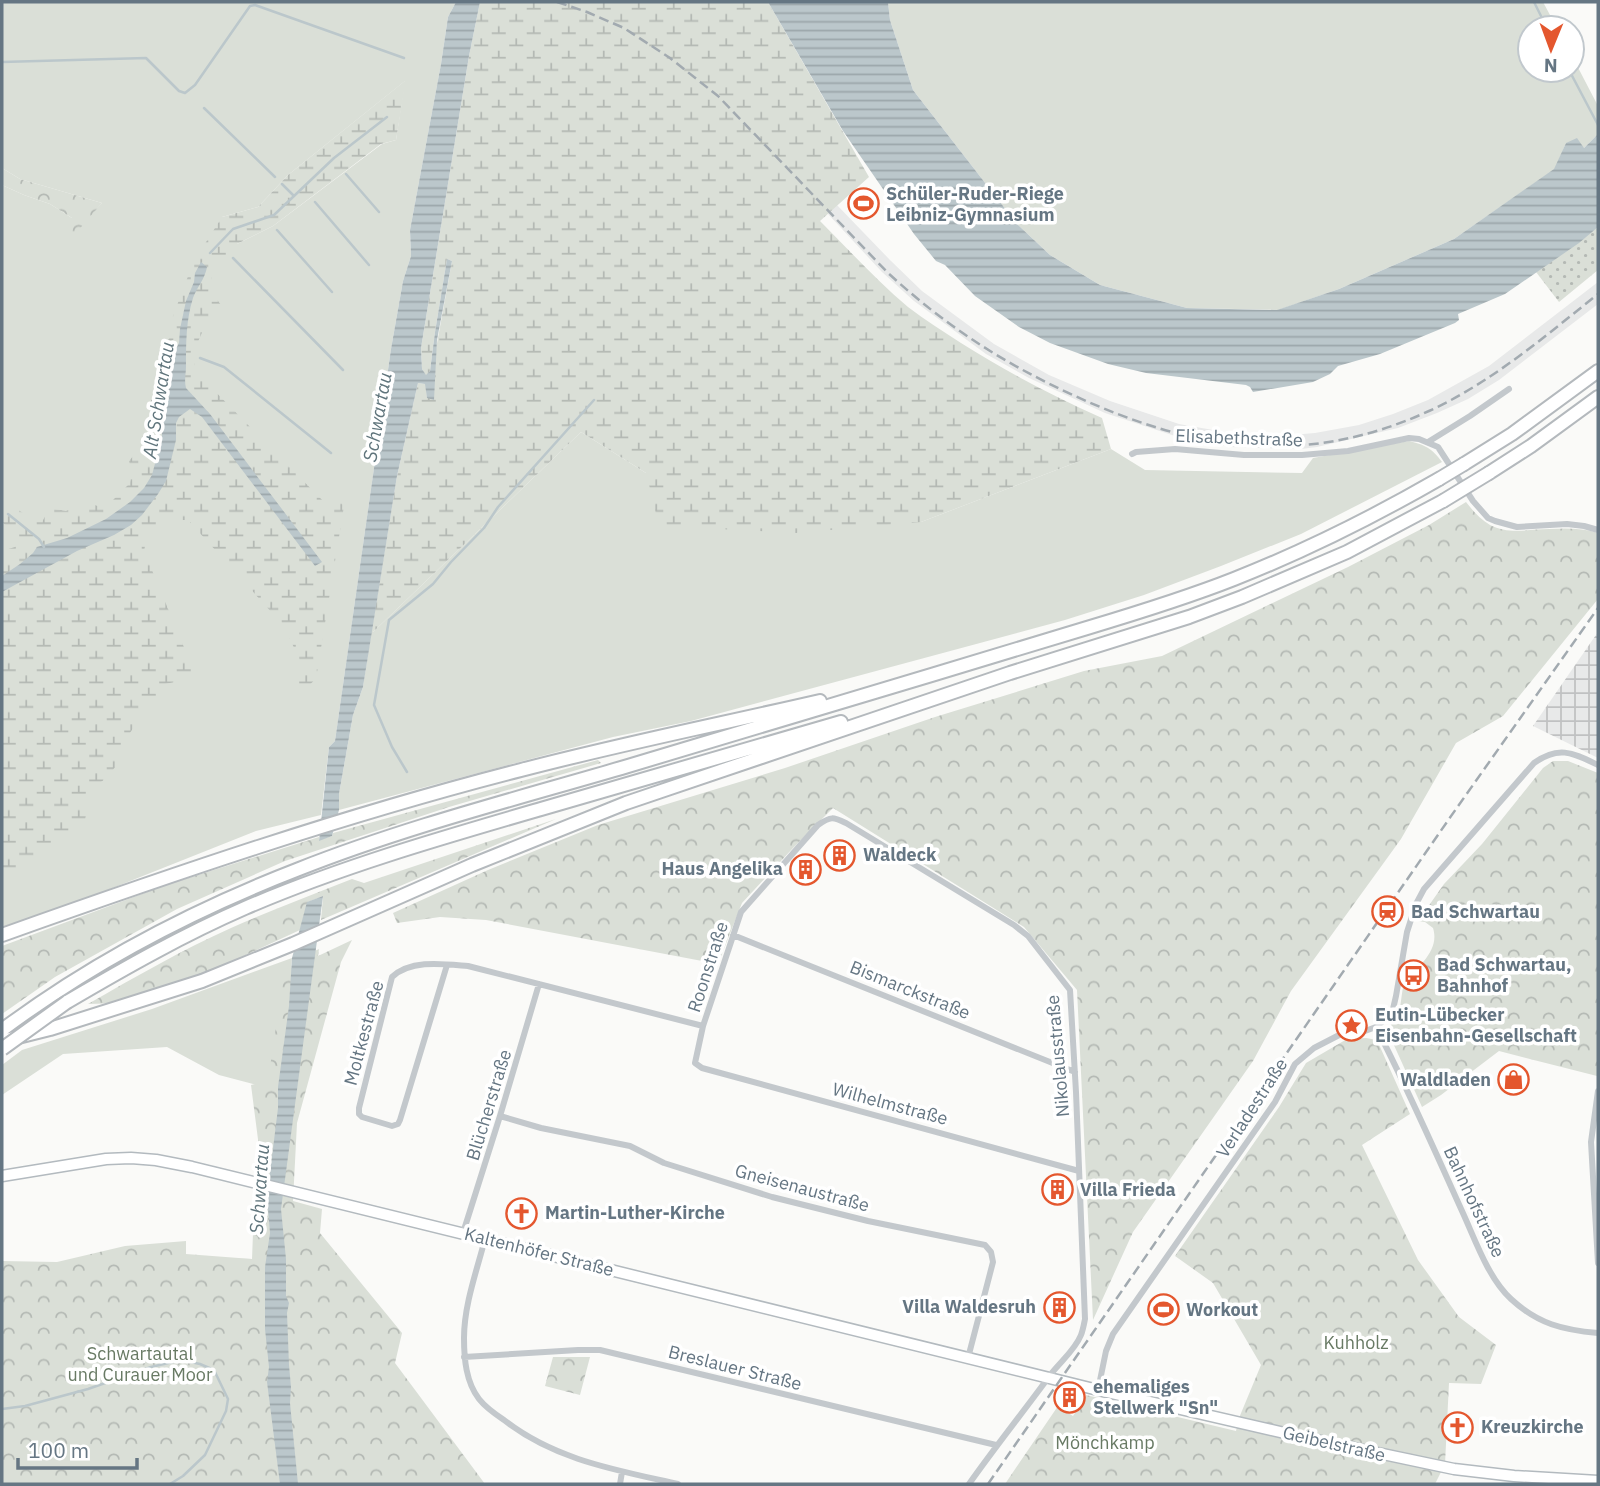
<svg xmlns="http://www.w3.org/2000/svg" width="1600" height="1486" viewBox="0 0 1600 1486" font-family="'IBM Plex Sans',sans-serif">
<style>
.built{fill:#e8e9e9}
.industrial{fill:url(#industrial-grid)}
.grass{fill:#dadfd7;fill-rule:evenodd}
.forest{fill:url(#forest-crowns)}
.wetland{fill:url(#wetland-marsh)}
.garden{fill:url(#garden-dots)}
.water{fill:url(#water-rules)}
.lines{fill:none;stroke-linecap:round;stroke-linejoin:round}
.stream{stroke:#bbc7cb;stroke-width:2.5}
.secondary-casing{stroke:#b3babf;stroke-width:13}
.highway-casing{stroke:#b4b9bd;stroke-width:16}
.street{stroke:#c3c8cc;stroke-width:6}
.secondary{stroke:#fff;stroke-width:10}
.highway{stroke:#fff;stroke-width:12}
.rail{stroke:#a2aab0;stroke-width:2.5;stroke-dasharray:10 5;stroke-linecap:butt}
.highway-bridge-casing{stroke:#b4b9bd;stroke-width:16;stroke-linecap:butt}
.highway-bridge{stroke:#fff;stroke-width:12}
.labels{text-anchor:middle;stroke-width:7;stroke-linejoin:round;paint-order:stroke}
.poi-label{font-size:18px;font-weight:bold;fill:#657683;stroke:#fff;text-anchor:start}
.street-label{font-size:18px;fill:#657683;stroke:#fff}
.park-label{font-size:18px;fill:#687a64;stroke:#fff}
.water-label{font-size:19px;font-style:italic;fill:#60757c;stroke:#fff}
</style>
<defs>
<pattern id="industrial-grid" width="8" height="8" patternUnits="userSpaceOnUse" patternTransform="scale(1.75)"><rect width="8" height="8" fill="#e8e9e9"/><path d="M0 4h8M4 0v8" fill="none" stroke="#c0c1c2"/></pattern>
<pattern id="forest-crowns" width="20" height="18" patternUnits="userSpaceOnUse" patternTransform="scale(1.75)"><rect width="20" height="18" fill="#dadfd7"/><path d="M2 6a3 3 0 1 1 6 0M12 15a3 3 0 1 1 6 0" fill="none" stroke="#b4b9b4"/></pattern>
<pattern id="wetland-marsh" width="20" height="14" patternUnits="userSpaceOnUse" patternTransform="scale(1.75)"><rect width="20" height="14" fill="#dadfd7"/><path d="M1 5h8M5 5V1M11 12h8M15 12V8" fill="none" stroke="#b4b9b4"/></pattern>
<pattern id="garden-dots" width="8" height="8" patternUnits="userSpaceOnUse" patternTransform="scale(1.75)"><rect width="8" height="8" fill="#dadfd7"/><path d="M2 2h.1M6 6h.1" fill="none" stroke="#b4b9b4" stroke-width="1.8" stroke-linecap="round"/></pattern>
<pattern id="water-rules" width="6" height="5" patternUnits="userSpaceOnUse" patternTransform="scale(1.75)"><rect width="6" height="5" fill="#bbc7cb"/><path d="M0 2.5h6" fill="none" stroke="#9ca6aa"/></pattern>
</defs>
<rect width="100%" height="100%" fill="#fafaf8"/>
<path class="built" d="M781 147 890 260 922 291 994 344 1049 375 1110 401 1179 424 1230 433 1267 437 1315 433 1359 425 1393 414 1428 400 1489 366 1598 282V304L1499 380 1468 399 1437 413 1398 428 1317 447 1301 449 1230 447 1175 436 1105 413 1029 378 986 354 914 301 882 272 828 214Z"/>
<path class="industrial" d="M1598 632V758L1533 726Z"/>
<path class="grass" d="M2 2H456L448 17 441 64 410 230 411 256 403 281 391 349 335 741 329 747 321 815 256 831 85 899 2 927V592L144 488 2 576V185L24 195 50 204 72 218V233L102 203 20 179 2 168ZM405 81 396 140 382 144 273 226 237 244 222 217 258 207 288 175Z
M888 2H1543L1557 28H1530V70H1572V56L1598 106V134L1584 148 1566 143 1555 169 1454 239 1339 289 1278 310 1187 308 1100 285 1050 255 1017 224 913 90 890 20Z
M581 432 646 473 921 522 1111 449 1145 470 1302 473 1313 458 1409 441C1425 445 1432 448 1442 462L1301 534 1221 566 1144 595 1065 620 691 721 613 737 339 810V794L353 715 363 687 371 634Z
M292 958 267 1257 2 1484V1270L133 1256 253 1259 265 1087 219 1075 167 1047 63 1054 2 1095V1065L22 1050 152 1009Z"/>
<path class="forest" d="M2 168 20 179 102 203 75 234 72 233V218L50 204 24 195 2 185Z
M1466 502C1473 511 1480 519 1490 525 1509 535 1529 529 1549 529 1566 528 1583 528 1598 533V599L1503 716 1456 743 1401 839 1291 991 1253 1061 1133 1232 1093 1320 1077 990 1024 927 833 808 793 848 742 903 718 964 486 920 440 917 397 923 393 913 488 870 598 825 785 768 935 717 1084 671 1162 656 1348 567 1429 525Z
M598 760 601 763 449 807 285 861 177 909 55 977 2 1014V946L166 885 319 837V840L332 836 333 833Z
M1553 761H1568L1598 773 1597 1076 1499 1051 1441 1095 1422 1107 1388 1032 1390 1026C1404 1013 1399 997 1405 981 1419 966 1440 950 1433 928L1425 922 1418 921 1444 884 1482 844 1543 768Z
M556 819 321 920 323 896 308 902 300 930 200 976 123 1003 88 1004C135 977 182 950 231 928 271 910 312 895 352 879L364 883Z
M352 940 341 962 297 1123 293 1201 322 1209 320 1233 402 1333 395 1363 485 1484H2V1261L57 1262 125 1246 186 1241V1254L252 1259 255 1181 260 1155 251 1085 268 1081 284 972 297 965 299 958 319 949 318 956Z
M1366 1038 1377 1040 1410 1114 1362 1145 1418 1260 1459 1317 1496 1345 1481 1384 1449 1383 1445 1464 1435 1484H1005L1058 1406 1073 1416 1086 1395 1236 1431 1239 1418 1261 1365 1213 1283 1175 1256 1279 1107 1306 1063 1347 1039Z
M553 1357H590L580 1395 545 1386Z"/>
<path class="wetland" d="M480 2H768L869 177 820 221C849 250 877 281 908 307 925 320 943 331 961 343 1007 372 1053 396 1102 418L1111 449 921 522 796 533 659 526 646 473 581 432 371 634 397 476 418 383 426 384 427 398 452 261 447 259 435 332 430 371 426 376 422 369 421 348 469 56Z
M406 80 396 140 381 144 273 226 237 244 224 258 219 260H215L201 250 222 217 258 207 288 175Z
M200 255 212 266 211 292 228 314 226 317 214 318 204 328 193 353 195 371 328 506 338 499 344 506 316 679 308 686 297 690 302 665 284 626 188 520H175L156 531 146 541 144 551 193 669 190 676 185 680 165 684 124 741 118 763 107 778 93 787 84 824 40 856 27 870 2 881V553L5 550 15 547 18 540 11 529 3 523 2 514 10 506C23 511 31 521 42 522L47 513 54 509 66 511 76 506 87 502 100 507 108 505 130 483 132 472 129 461C136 452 147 445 150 435 154 424 150 413 151 402 152 383 161 347 173 333L170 324 190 271Z"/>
<path class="garden" d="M1598 227V270L1559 302 1536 272Z"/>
<path class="water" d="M456 2H480L469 56 421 348 422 369 426 375 430 371 435 332 447 259 452 261 437 340 434 400 427 398 425 384 418 383 397 476 363 687 353 715 339 794V810L332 836 319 841 329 747 335 741 391 349 403 281 411 256 410 230 441 64 448 17Z
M768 2H888L890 20 913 90 1017 224 1050 255 1100 285 1187 308 1277 310 1339 289 1454 239 1554 169 1566 143 1577 138 1584 148 1598 134V227L1579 243 1505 294 1458 314 1459 320 1455 323 1380 354 1338 366 1330 374 1313 382 1253 392 1250 387 1246 385 1146 373 1108 364 1050 343 1019 327 975 296 945 265 936 261 914 234 843 131Z
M201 262 207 267C205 279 197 287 193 298 186 320 186 343 186 366 186 374 184 380 186 388L210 414 322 562 315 566 202 417 190 409 179 417 176 423V440L166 481 158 494 142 515 131 525 114 535 77 551 2 592V576L20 564 33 553 37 547 67 538 106 519 130 502 144 488 152 475 162 437V397L169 355 174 352 179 343 180 329 186 301 194 282 195 273Z
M323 896 281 1209 286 1259V1296L289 1303 287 1313 289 1365 291 1387 290 1403 298 1484H280L267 1382 269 1367 265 1329V1267L270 1233 267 1197 278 1108V1087L289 1006 292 958 307 902Z"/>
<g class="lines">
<path class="stream" d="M1534 2 1547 28
M2 62 146 58 179 91 185 93 195 85 250 6 255 5 404 58
M1569 70 1598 125
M204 108 275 177
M346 174 379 212
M282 184 293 195
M315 202 369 265
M277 230 332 292
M210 253 233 229 274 215 334 158 387 117
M233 258 343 370
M200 358 224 367 331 453
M8 514 39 539 44 547
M407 772 392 747 374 705 389 620 433 584 451 562 484 528 498 507 594 400
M2 1409 25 1406 88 1389 151 1367 181 1360 200 1364 214 1370 228 1399 226 1411 205 1455 183 1476 170 1484"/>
<defs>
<path id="secondary" d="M2 1176 106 1159 131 1158 156 1160 192 1167 1098 1390 1302 1437 1454 1469 1514 1476 1598 1481"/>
<path id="highway" d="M1464 464 1512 434 1598 371
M1489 473 1531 446 1598 397
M2 935C173 874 345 815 521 770 620 744 720 724 820 701
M67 1002C125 968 183 935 245 908 340 867 441 838 541 809 641 780 741 751 841 722
M2 1030C93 962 193 910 299 869 405 827 519 798 628 766 781 721 934 674 1087 628 1137 613 1186 598 1234 579 1305 551 1373 517 1439 479
M2 1041 50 1029 202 981 293 944 472 865 626 803 1010 673 1189 617 1242 597 1347 552 1443 501"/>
</defs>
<use href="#secondary" class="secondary-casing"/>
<use href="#highway" class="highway-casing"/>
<path class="street" d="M1428 442 1470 416 1509 389
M1132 454 1136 452 1175 449 1244 455H1302L1348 451 1409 438 1419 439 1438 447 1473 501 1488 518 1495 521 1517 527 1567 524 1584 526 1598 530
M733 935 1075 1072
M447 965 400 1120 398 1124 392 1126 362 1117 359 1114V1108L392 977C411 959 444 964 468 966L703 1026
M1376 1027C1407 1087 1434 1149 1462 1211 1475 1239 1488 1278 1511 1299 1538 1324 1563 1330 1598 1333
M1598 1091 1591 1142 1598 1263
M500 1116 541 1128 630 1146 664 1163 772 1197 868 1221 985 1245 991 1252 993 1262 968 1358
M463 1233 500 1116 539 984
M485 1239C477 1270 464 1305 464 1338 464 1359 466 1382 479 1399 486 1408 495 1414 504 1420 555 1460 616 1470 678 1484
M464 1357 578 1350H600L996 1445
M1098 1390 1106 1351 1113 1334 1275 1102 1295 1064 1314 1048 1345 1032 1365 1031 1376 1027 1387 1018 1393 1009 1396 996 1407 932 1416 904 1424 889 1534 763C1559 745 1573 753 1598 765
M620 1484 622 1472
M969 1484C995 1447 1024 1411 1051 1374 1061 1361 1075 1350 1081 1335 1083 1330 1084 1324 1085 1319L1076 1092 1070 990 1028 936 1014 925 846 823C833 817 831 816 818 825L741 912 703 1026 695 1063 702 1068 1079 1171"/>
<use href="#secondary" class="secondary"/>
<use href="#highway" class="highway"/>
<path class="rail" d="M557 2 587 12 624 28 670 58 718 96 888 273C946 326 1001 362 1073 395 1194 451 1304 468 1429 411 1492 382 1544 337 1598 294
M988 1484 1449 819 1598 608"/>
<defs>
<path id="highway-bridge" d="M1439 479 1464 464
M1443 501 1489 473
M2 1049 67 1002"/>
</defs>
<use href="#highway-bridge" class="highway-bridge-casing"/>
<use href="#highway-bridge" class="highway-bridge"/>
</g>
<defs>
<symbol id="stadium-ring" viewBox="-11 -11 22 22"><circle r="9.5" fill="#fff" stroke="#e4572e" stroke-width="1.5"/><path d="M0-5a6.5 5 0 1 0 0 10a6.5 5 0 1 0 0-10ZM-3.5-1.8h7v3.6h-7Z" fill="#e4572e"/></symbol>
<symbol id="building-ring" viewBox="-11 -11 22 22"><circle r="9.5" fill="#fff" stroke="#e4572e" stroke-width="1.5"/><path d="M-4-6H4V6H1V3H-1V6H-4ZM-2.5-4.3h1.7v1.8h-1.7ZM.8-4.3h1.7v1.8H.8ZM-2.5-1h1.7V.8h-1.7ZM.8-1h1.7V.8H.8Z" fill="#e4572e"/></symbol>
<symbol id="station-ring" viewBox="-11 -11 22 22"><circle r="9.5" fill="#fff" stroke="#e4572e" stroke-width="1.5"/><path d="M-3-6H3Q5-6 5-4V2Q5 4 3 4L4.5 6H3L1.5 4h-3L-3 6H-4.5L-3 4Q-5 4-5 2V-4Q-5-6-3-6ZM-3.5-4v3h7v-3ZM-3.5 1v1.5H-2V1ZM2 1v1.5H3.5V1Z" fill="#e4572e"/></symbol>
<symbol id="bus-ring" viewBox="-11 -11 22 22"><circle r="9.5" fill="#fff" stroke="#e4572e" stroke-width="1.5"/><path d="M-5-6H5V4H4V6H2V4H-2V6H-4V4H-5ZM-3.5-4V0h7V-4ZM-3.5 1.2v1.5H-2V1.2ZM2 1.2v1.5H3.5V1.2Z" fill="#e4572e"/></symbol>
<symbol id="sight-ring" viewBox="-11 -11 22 22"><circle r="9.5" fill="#fff" stroke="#e4572e" stroke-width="1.5"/><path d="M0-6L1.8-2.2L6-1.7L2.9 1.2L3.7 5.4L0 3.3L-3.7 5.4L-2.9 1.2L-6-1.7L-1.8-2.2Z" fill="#e4572e"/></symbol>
<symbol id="shop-ring" viewBox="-11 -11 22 22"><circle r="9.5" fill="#fff" stroke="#e4572e" stroke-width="1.5"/><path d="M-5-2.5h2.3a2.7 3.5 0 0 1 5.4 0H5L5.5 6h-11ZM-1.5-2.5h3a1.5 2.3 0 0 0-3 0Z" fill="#e4572e"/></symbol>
<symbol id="church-ring" viewBox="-11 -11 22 22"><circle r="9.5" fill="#fff" stroke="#e4572e" stroke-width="1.5"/><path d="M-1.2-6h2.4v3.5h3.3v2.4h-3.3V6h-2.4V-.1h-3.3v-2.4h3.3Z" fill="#e4572e"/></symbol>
</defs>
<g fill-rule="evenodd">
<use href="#stadium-ring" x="846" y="186" width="35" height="35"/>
<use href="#building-ring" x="822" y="838" width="35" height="35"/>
<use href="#building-ring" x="788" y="852" width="35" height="35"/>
<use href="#station-ring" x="1370" y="894" width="35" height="35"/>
<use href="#bus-ring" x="1396" y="958" width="35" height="35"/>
<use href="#sight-ring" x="1334" y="1008" width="35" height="35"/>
<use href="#shop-ring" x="1496" y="1062" width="35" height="35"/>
<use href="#building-ring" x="1040" y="1172" width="35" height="35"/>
<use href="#church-ring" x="504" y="1196" width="35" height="35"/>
<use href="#building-ring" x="1042" y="1290" width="35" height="35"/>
<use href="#stadium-ring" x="1146" y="1292" width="35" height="35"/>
<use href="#building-ring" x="1052" y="1380" width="35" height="35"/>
<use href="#church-ring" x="1440" y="1410" width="35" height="35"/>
</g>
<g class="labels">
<g class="poi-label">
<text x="886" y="200">Schüler-Ruder-Riege<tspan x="886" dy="21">Leibniz-Gymnasium</tspan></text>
<text x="863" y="861">Waldeck</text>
<text x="783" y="875" text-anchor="end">Haus Angelika</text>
<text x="1411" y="918">Bad Schwartau</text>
<text x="1437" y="971">Bad Schwartau,<tspan x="1437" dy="21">Bahnhof</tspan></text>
<text x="1375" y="1021">Eutin-Lübecker<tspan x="1375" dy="21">Eisenbahn-Gesellschaft</tspan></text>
<text x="1491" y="1086" text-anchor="end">Waldladen</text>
<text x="1080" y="1196">Villa Frieda</text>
<text x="545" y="1219">Martin-Luther-Kirche</text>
<text x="1036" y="1313" text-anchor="end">Villa Waldesruh</text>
<text x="1186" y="1316">Workout</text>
<text x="1093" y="1393">ehemaliges<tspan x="1093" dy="21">Stellwerk "Sn"</tspan></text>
<text x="1481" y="1433">Kreuzkirche</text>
</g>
<g class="street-label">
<text transform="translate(1239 438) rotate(2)" y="6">Elisabethstraße</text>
<text transform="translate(708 967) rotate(-72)" y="6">Roonstraße</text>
<text transform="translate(910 990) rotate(22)" y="6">Bismarckstraße</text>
<text transform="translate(364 1033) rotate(-75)" y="6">Moltkestraße</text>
<text transform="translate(1058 1056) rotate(-95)" y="6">Nikolausstraße</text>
<text transform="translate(890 1104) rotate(15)" y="6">Wilhelmstraße</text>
<text transform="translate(489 1105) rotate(-73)" y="6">Blücherstraße</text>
<text transform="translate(1252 1108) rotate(-57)" y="6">Verladestraße</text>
<text transform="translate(802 1188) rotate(15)" y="6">Gneisenaustraße</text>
<text transform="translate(1474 1202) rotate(65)" y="6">Bahnhofstraße</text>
<text transform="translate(539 1252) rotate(14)" y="6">Kaltenhöfer Straße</text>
<text transform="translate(735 1368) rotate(14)" y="6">Breslauer Straße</text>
<text transform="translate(1334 1444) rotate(13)" y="6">Geibelstraße</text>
</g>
<g class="park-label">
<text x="1356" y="1349">Kuhholz</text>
<text x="140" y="1360">Schwartautal<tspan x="140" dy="21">und Curauer Moor</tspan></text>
<text x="1105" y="1449">Mönchkamp</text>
</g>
<g class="water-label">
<text transform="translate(158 400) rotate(-81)" y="7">Alt Schwartau</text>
<text transform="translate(377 417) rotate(-80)" y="7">Schwartau</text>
<text transform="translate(259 1189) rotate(-86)" y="7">Schwartau</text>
</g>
</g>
<rect width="1600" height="1486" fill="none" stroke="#657683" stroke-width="7"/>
<g transform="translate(1551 49) rotate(181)"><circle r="33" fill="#ffffff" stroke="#c1c8cd" stroke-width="2"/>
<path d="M0-5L12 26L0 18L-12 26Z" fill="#e4572e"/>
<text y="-10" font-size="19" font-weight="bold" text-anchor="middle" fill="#657683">N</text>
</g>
<path d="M18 1458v10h119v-10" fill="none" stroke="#657683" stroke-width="3.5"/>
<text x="28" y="1458" font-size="21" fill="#657683" stroke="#ffffff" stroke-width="5" paint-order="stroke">100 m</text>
</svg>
